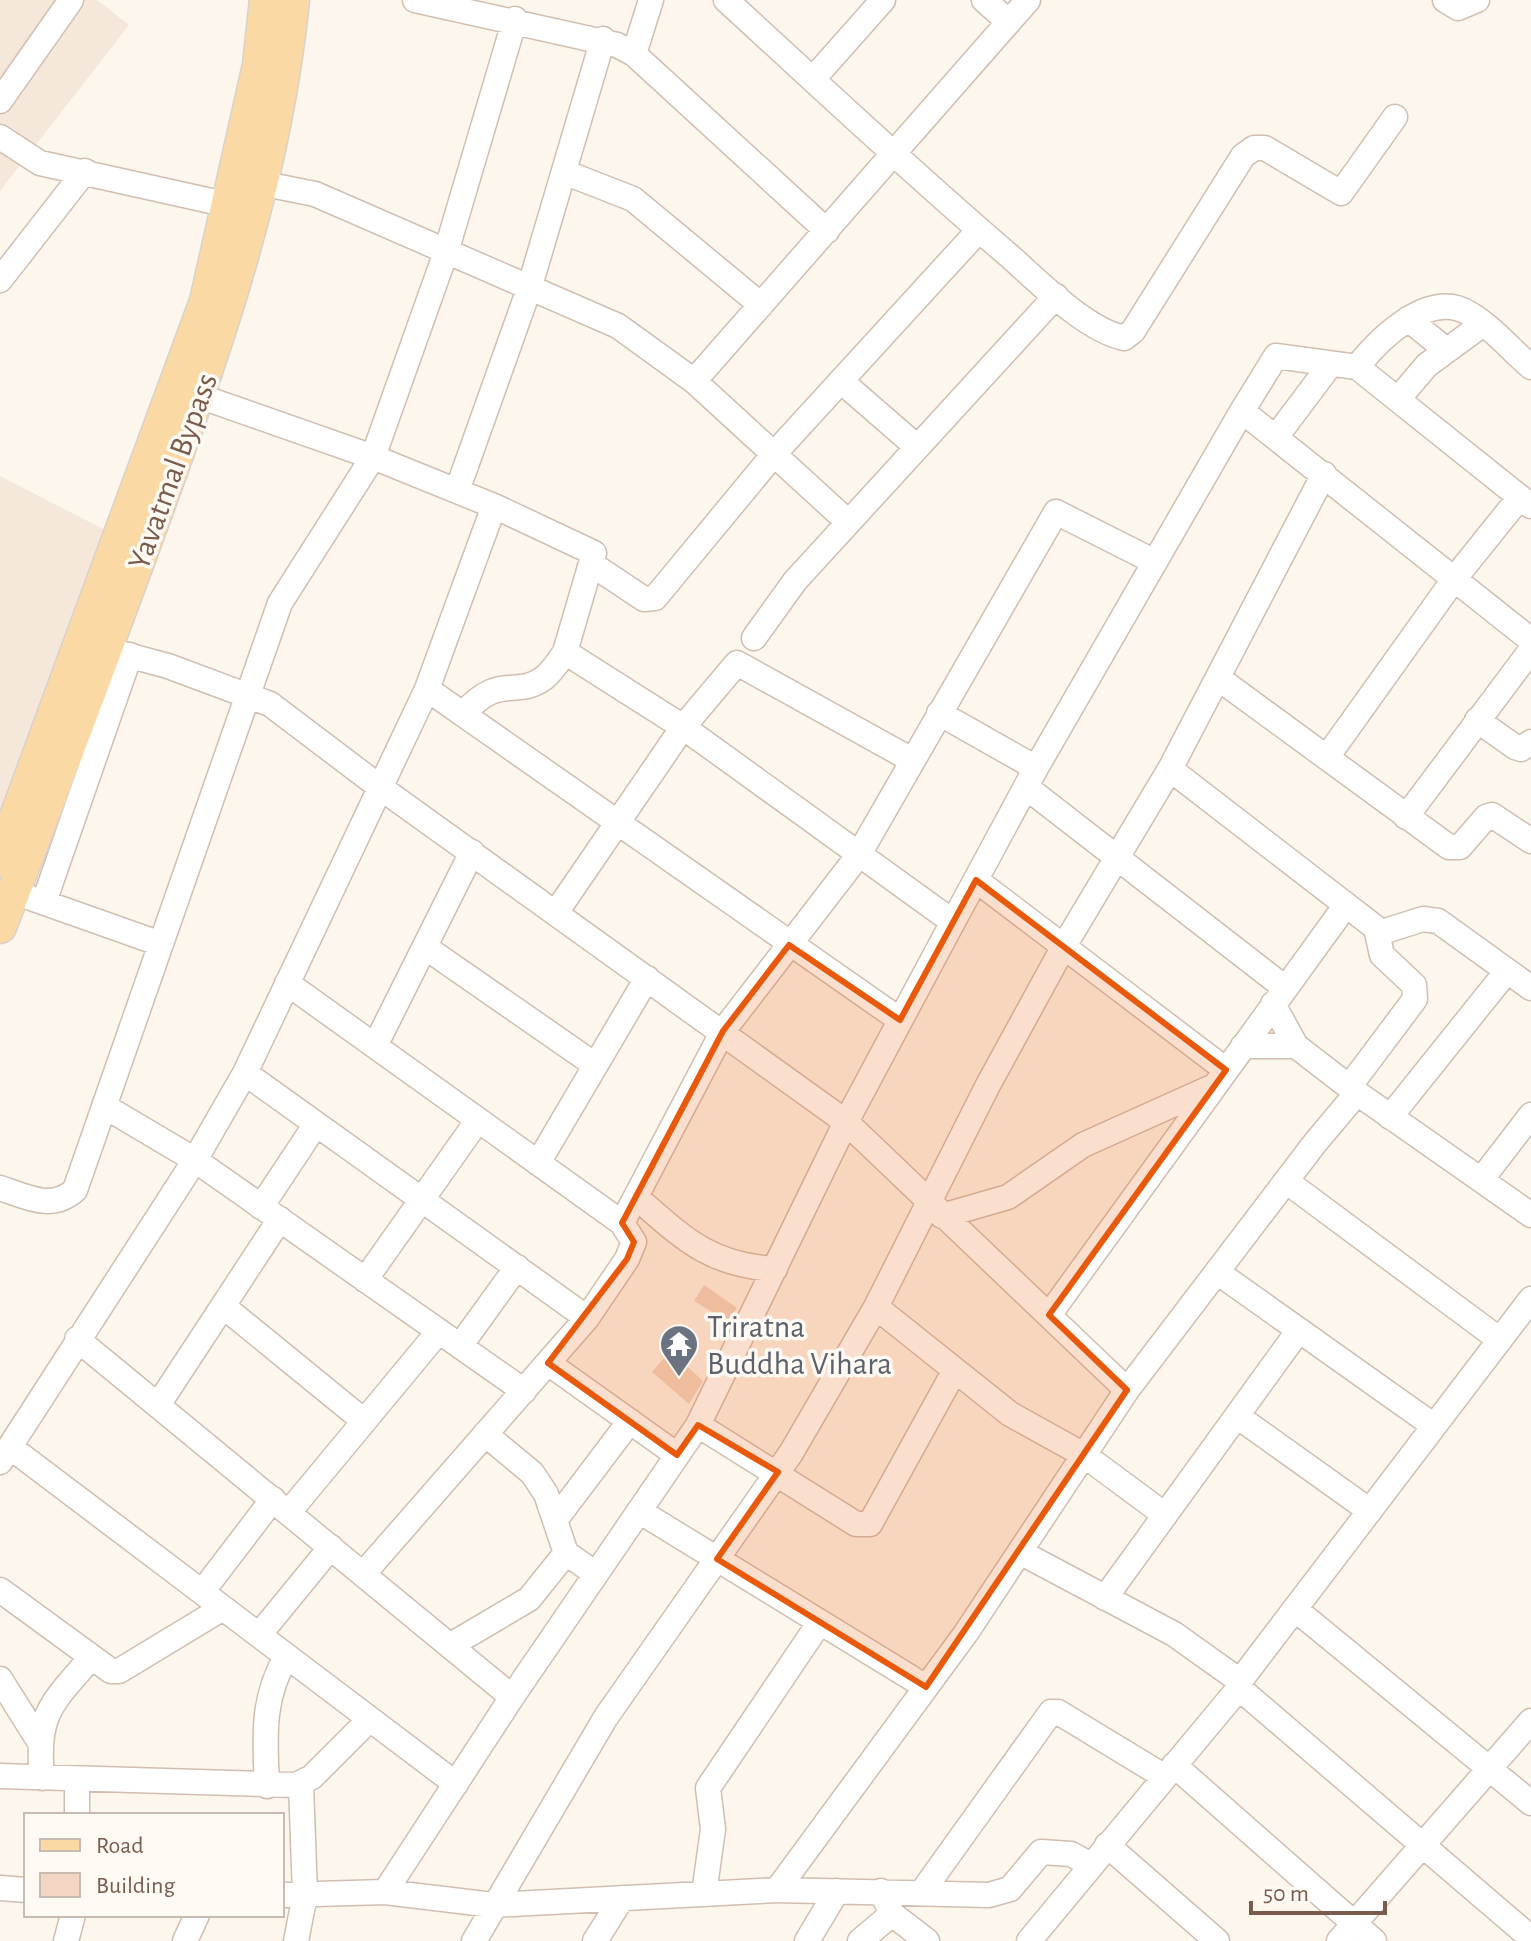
<svg xmlns="http://www.w3.org/2000/svg" width="1531" height="1941" viewBox="0 0 1531 1941" font-family="'Alegreya Sans',sans-serif">
<style>
.residential{fill:#f5e8da}
.building{fill:#f3d5c3}
.lines{fill:none;stroke-linecap:round;stroke-linejoin:round}
.minor-casing{stroke:#d1beb0;stroke-width:27}
.major-casing{stroke:#dad1cd;stroke-width:35}
.minor{stroke:#fff;stroke-width:24}
.major{stroke:#fbd9a5;stroke-width:32}
.marked{fill:#e8590c;fill-opacity:0.2;stroke:#e8590c;stroke-width:6;stroke-linejoin:round}
.labels{text-anchor:middle;stroke-width:7;stroke-linejoin:round;paint-order:stroke}
.street-label{font-size:32px;fill:#7a5c4d;stroke:#fffaf3}
.worship-label{font-size:32px;fill:#5b616d;stroke:#fffaf3;text-anchor:start}
</style>
<rect width="100%" height="100%" fill="#fdf6ec"/>
<path class="residential" d="M0 0H97L129 25 0 191Z
M0 476 109 532 0 833Z"/>
<path class="building" d="M704 1285 737 1308 727 1321 694 1301Z
M670 1351 703 1381 689 1404 652 1372Z"/>
<g class="lines">
<defs>
<path id="minor" d="M415 0 617 45 634 54 827 231
M726 0C819 85 910 171 1006 253 1037 280 1084 329 1124 338L1133 331 1243 156 1254 148H1265L1341 193 1395 117
M984 0 1009 22
M1445 0 1458 8 1477 0
M634 54 651 0
M813 79 883 0
M0 101 71 0
M0 137 40 163 229 205
M564 172 633 199 761 305
M260 183 315 194 618 326 694 381 848 522
M0 280 85 171
M1408 319 1445 349
M1357 367C1380 338 1430 288 1470 314 1492 327 1511 350 1531 367
M694 381 1028 0
M841 381 917 447
M199 396 373 457 494 506 594 553 565 652 683 727 953 922
M1398 399 1427 365 1483 324
M1242 411 1276 356 1357 367 1531 506
M1276 437 1330 365
M457 491 529 289 603 39
M593 565 644 599 655 598 774 454 979 230
M754 638 795 581 1056 296
M90 645 168 666 270 704 381 788 846 1122 1127 1390
M1218 678 1449 847H1460L1486 817 1492 815 1531 841
M427 689 900 1020
M939 713 1036 768
M463 714C500 672 515 699 544 678 553 671 559 661 565 652
M1477 720 1515 747 1521 749 1531 742
M1327 757 1455 578 1520 497
M1170 769 1376 928 1382 955 1414 985 1415 999 1349 1087
M1026 787 1285 988
M1406 817 1531 650
M976 880 1226 1070
M31 898 161 944
M44 902 130 655
M557 911 683 727 737 663 912 760
M1379 933 1423 919 1438 921 1531 988
M425 947 595 1065
M287 983 622 1223 634 1242 627 1259 587 1318 364 1573
M1273 1004 1296 1046 1357 1093
M375 1046 472 852
M1243 1046H1296
M245 1073 587 1318
M104 1106 195 1160 524 1391
M1390 1117 1507 971
M538 1163 647 978
M1481 1180 1531 1115
M1286 1181 1500 1340
M0 1188C27 1197 52 1211 75 1190L280 603 373 457 446 252 515 19
M636 1197C683 1238 709 1265 775 1269
M261 1207 316 1124
M942 1216 1008 1197 1083 1145 1212 1087
M622 1223 723 1031 858 856 1056 512 1155 562
M1217 1272 1434 1426
M365 1280 478 1120
M1531 1299 1240 1681 1239 1688 1531 1938
M223 1306 364 1421
M876 1307 1010 1414 1084 1455 1165 1515
M1049 1315 1346 905
M77 1339 512 1697 698 1425 846 1122 947 933 1036 768 1242 411 1531 640
M460 1346 517 1267
M548 1363 677 1455
M158 1405 280 1219
M1237 1416 1370 1511
M698 1425 856 1524H870L955 1370
M485 1434 532 1473 546 1494 566 1553 596 1574
M10 1447 456 1784
M0 1462 195 1160 245 1073 427 689 494 506
M639 1511 926 1687
M289 1512 439 1331
M556 1519 630 1421
M1020 1552 1174 1634 1240 1681
M0 1590 111 1671H119L223 1608
M202 1592 273 1499
M1105 1598 1299 1330
M1295 1609 1531 1803
M259 1635 331 1547
M451 1645 529 1599 566 1553
M0 1679 39 1741
M1174 1765 1374 1941
M0 1776 296 1785 312 1777 370 1719
M42 1778C36 1715 50 1705 90 1659
M77 1779V1815
M267 1786C265 1739 261 1698 287 1656
M1107 1845 1217 1941
M0 1888 26 1890
M777 1890 989 1895 1010 1889 1041 1852 1071 1854 1091 1865
M881 1891 892 1914 927 1941
M385 1892 512 1697
M922 1892 1051 1712H1058L1165 1777
M704 1894 713 1829 708 1788 820 1622
M282 1895 385 1892 493 1905 777 1890 966 1633 1127 1390 1315 1143 1357 1093 1531 1215
M66 1941 73 1915
M185 1941 197 1915
M296 1941 305 1895 301 1784
M474 1941 606 1717 791 1453 876 1307 988 1085 1064 946 1170 769 1324 474
M595 1941 622 1898
M807 1941 837 1891
M860 1941 892 1914
M1029 1941 1239 1688
M1339 1941 1531 1721"/>
<path id="major" d="M0 860 206 301 259 65 266 0
M0 927C55 784 110 640 162 496 221 335 276 172 293 0"/>
</defs>
<use href="#minor" class="minor-casing"/>
<use href="#major" class="major-casing"/>
<use href="#minor" class="minor"/>
<use href="#major" class="major"/>
</g>
<path class="marked" d="M976 880 1226 1070 1049 1315 1127 1390 926 1687 717 1559 778 1472 698 1425 677 1455 548 1363 627 1259 634 1242 622 1223 723 1031 789 945 900 1020Z"/>
<defs>
<symbol id="temple-pin" viewBox="-11 -11 22 30"><path d="M0 17L-7.5 6A9.5 9.5 0 1 1 7.5 6Z" fill="#6b7280" stroke="#fffaf3"/><path d="M0-6L5-2H3V0L6.5 2.5H4V6H1.5V3h-3V6H-4V2.5H-6.5L-3 0V-2H-5Z" fill="#fff"/></symbol>
</defs>
<g fill-rule="evenodd">
<use href="#temple-pin" x="657" y="1322" width="44" height="60"/>
</g>
<g class="labels">
<g class="street-label">
<text transform="translate(172 471) rotate(-70)" y="11">Yavatmal Bypass</text>
</g>
<g class="worship-label">
<text x="707" y="1337">Triratna<tspan x="707" dy="37">Buddha Vihara</tspan></text>
</g>
</g>
<rect x="24" y="1813" width="260" height="104" fill="#fffaf3" stroke="#cabbb1" stroke-width="2"/>
<rect x="40" y="1839" width="40" height="12" fill="#fbd9a5" stroke="#cabbb1" stroke-width="2"/>
<text x="96" y="1853" font-size="24" fill="#7a5c4d">Road</text>
<rect x="40" y="1873" width="40" height="24" fill="#f3d5c3" stroke="#cabbb1" stroke-width="2"/>
<text x="96" y="1893" font-size="24" fill="#7a5c4d">Building</text>
<path d="M1251 1901v12h134v-12" fill="none" stroke="#7a5c4d" stroke-width="4"/>
<text x="1263" y="1901" font-size="24" fill="#7a5c4d" stroke="#fffaf3" stroke-width="6" paint-order="stroke">50 m</text>
</svg>
